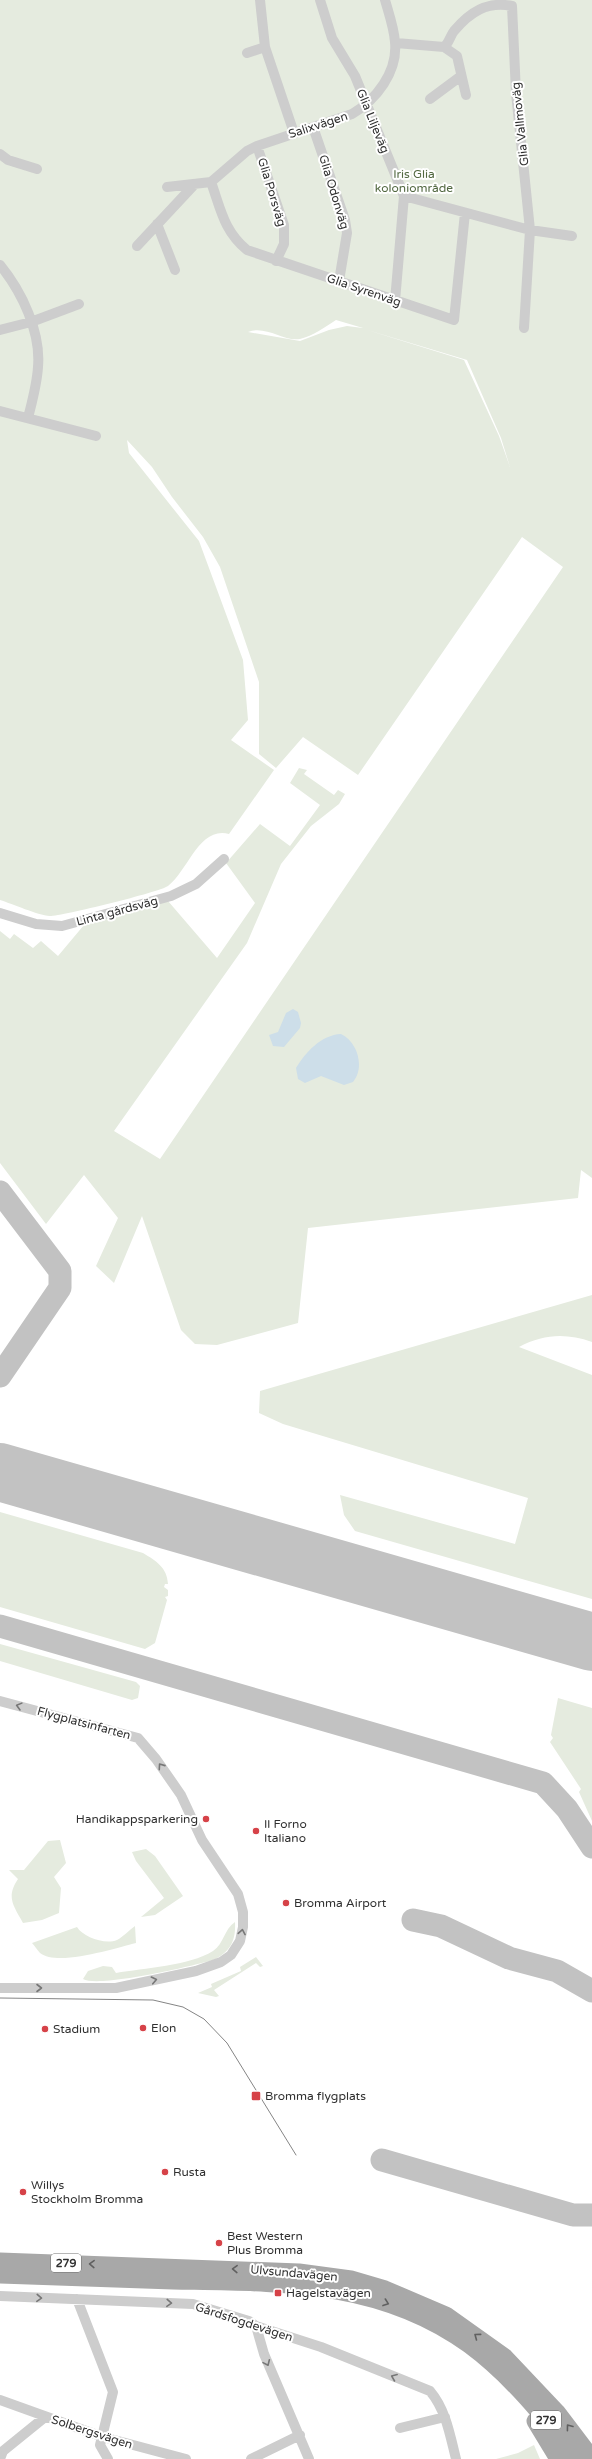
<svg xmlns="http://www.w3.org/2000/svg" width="592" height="2459" viewBox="0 0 592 2459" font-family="'Varela Round',sans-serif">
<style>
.green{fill:#e5ebdf;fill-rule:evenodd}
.water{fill:#cddee9}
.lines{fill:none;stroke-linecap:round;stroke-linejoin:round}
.taxiway{stroke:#c2c2c2;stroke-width:23}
.runway{stroke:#c2c2c2;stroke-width:58}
.street{stroke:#cdcdcd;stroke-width:10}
.primary{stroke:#a8a8a8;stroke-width:17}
.tram{stroke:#858585;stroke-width:1}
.oneway{stroke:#777}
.oneway2{stroke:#606060}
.poi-dot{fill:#d64248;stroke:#fff;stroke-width:1.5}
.labels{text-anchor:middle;stroke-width:4;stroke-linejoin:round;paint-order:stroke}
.shield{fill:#fff;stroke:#6e6e6e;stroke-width:1}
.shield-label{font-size:11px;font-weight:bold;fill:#303030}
.street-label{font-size:12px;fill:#303030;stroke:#fff}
.park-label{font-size:12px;fill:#526841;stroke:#fff}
.poi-label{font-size:12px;fill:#303030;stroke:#fff;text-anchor:start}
</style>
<rect width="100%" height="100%" fill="#fff"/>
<path class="green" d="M0 0H592V1178L581 1170 578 1198 308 1228 298 1323 217 1345 195 1344 181 1330 142 1216 114 1283 96 1266 118 1218 84 1175 46 1224 0 1163V931L10 939 14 934 33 948 41 941 58 956 84 925 168 901 217 958 255 903 226 863 260 824 290 846 320 805 290 783 299 768 307 770 304 774 334 795 338 790 345 794 339 804 311 826 281 864 247 943 114 1131 160 1159 563 567 522 537 358 775 303 737 276 768 259 754V682L220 567 203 537 172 497 152 467 127 440 129 453 199 541 243 660 248 720 231 740 274 770 229 834C199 826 188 871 168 886 160 892 62 916 50 916 37 915 13 904 0 900ZM336 320 363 328 347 326 329 330 300 341 248 332C266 325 284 342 300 339 313 336 325 327 336 320ZM364 329 467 360 501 438 510 467 499 436 464 360Z
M592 1295V1342C566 1333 544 1334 519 1347L592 1375V1599L355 1531 344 1515 340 1495 515 1544 528 1498 283 1424 259 1413 260 1391Z
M0 1512 143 1553C156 1561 167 1567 168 1584H165L164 1587 168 1590V1596L165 1597 167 1600 155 1643 145 1649 0 1607Z
M0 1644 136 1682 140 1686 138 1698 132 1700 0 1661Z
M558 1698 592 1708V1821L579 1792 581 1789 550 1742 553 1738 551 1735Z
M60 1840 66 1863 54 1877 61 1888 59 1913 42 1920 23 1923C13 1905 6 1897 18 1879L9 1870H24L48 1841Z
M146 1849 155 1856 183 1896 155 1915 141 1917 164 1898 136 1861 132 1852Z
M235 1922C236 1941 230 1952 213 1960 193 1966 99 1988 83 1979L88 1971 103 1966 112 1967 116 1973C144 1968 189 1966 213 1951 224 1944 224 1929 235 1922Z
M135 1926 136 1943C115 1948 58 1967 40 1953 37 1950 35 1946 32 1943L77 1927C83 1937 105 1945 117 1940 123 1937 129 1930 135 1926Z
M256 1957 263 1966 260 1967 256 1963 214 1990 219 1996 216 1997 198 1993 212 1987 211 1984 241 1971 240 1967Z
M534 2445 540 2459H496L518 2453Z"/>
<path class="water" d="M293 1009 298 1012 301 1023 300 1028 284 1047 273 1046 269 1035 278 1032 286 1013Z
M341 1034C358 1042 365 1068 353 1082L344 1085 321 1076 305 1083 298 1079 296 1068C306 1052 321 1035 341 1034Z"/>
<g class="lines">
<path class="taxiway" d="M0 1192 60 1271V1288L0 1376
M0 1626 543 1783 567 1809 592 1847
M413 1920 441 1926 509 1958 557 1971 592 1991
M382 2160 573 2215H592"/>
<path class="runway" d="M0 1472 592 1642"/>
<path class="street" d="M260 0 265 47 294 133
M320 0 332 38 355 76 404 196 530 230 572 236
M396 43 444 47C449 43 450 36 454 31 470 12 487 1 512 6L516 93 530 230 524 328
M444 47 457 56 466 95
M247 53 265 47
M430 99 461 76
M313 127 345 220 347 233 339 281
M257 146 284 225V244L276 261
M0 154 8 160 37 169
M211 182C221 210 224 231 247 250L454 320 465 213
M167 187 211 182 247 151 257 146 352 114C376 100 398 72 395 42 394 28 389 14 385 0
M157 224 175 270
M137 246 193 186
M0 265C22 292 41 332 38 367 37 384 32 402 28 418
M395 301 404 196
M0 330 31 322 79 304
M0 411 96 436
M0 913 36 924 62 926 171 896 196 884 224 859
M0 1701 138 1738 156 1759 181 1795 202 1840 238 1894 243 1912V1927L240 1941 231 1955 221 1962 196 1971 116 1988H0
M0 2296 193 2304 249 2321 256 2326 321 2347 430 2391C446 2410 450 2435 456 2459
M77 2299 113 2392 100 2445 108 2459
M256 2326 264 2354 309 2459
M0 2400 103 2437 186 2459
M400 2428 445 2417
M0 2459 3 2451 45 2417
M251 2459 300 2435"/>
<path class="primary" d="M0 2261 299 2272 351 2279 385 2289 446 2315 505 2357 557 2412 592 2458
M0 2275C58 2277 115 2279 173 2281 278 2283 380 2280 469 2345 511 2376 544 2417 576 2459
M535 2421 558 2459"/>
<path class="tram" d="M0 1998 153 2000 183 2007 204 2019 227 2043 296 2155"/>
</g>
<defs><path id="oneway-chevron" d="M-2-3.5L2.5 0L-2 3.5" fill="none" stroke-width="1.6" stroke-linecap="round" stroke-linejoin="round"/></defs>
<g class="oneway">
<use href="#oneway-chevron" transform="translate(19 1706) rotate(-165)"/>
<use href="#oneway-chevron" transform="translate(161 1766) rotate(-125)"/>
<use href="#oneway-chevron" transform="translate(242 1932) rotate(-80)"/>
<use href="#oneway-chevron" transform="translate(154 1980) rotate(-12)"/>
<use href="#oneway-chevron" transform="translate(39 1988)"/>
<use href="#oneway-chevron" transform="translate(39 2298) rotate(3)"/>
<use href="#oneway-chevron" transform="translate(169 2303) rotate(3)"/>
<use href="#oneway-chevron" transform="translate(267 2363) rotate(66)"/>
<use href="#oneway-chevron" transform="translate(394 2377) rotate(-158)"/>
</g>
<g class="oneway2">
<use href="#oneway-chevron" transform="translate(92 2264) rotate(-178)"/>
<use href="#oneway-chevron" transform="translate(235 2269) rotate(-178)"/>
<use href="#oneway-chevron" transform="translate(386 2303) rotate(20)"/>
<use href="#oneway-chevron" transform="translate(477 2336) rotate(-143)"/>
<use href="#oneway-chevron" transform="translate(569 2427) rotate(-127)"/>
</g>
<g class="poi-dot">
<circle cx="206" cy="1819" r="4"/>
<circle cx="256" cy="1831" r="4"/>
<circle cx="286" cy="1903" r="4"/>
<circle cx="143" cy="2028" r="4"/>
<circle cx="45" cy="2029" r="4"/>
<rect x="251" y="2091" width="10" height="10" rx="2"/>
<circle cx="165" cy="2172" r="4"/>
<circle cx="23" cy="2192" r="4"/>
<circle cx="219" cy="2243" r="4"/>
<rect x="274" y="2289" width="8" height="8" rx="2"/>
</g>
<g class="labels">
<g class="shield">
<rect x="51" y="2254" width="30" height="18" rx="3"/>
<rect x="531" y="2411" width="30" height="18" rx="3"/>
</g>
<g class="shield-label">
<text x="66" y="2267">279</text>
<text x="546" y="2424">279</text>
</g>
<g class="street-label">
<text transform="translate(373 121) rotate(68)" y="4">Glia Liljeväg</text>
<text transform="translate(520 124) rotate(-96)" y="4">Glia Vallmoväg</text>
<text transform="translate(318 125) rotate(-18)" y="4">Salixvägen</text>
<text transform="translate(272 192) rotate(73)" y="4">Glia Porsväg</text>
<text transform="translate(334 192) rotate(73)" y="4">Glia Odonväg</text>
<text transform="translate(364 290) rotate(19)" y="4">Glia Syrenväg</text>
<text transform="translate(117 911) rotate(-15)" y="4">Linta gårdsväg</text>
<text transform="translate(84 1723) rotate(15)" y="4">Flygplatsinfarten</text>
<text transform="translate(294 2273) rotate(5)" y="4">Ulvsundavägen</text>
<text transform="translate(244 2322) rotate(18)" y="4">Gårdsfogdevägen</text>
<text transform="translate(92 2432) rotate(18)" y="4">Solbergsvägen</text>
</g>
<g class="park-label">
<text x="414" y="178">Iris Glia<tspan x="414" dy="14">koloniområde</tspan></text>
</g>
<g class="poi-label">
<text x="198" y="1823" text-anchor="end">Handikappsparkering</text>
<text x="264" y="1828">Il Forno<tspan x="264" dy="14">Italiano</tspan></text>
<text x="294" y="1907">Bromma Airport</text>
<text x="151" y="2032">Elon</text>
<text x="53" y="2033">Stadium</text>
<text x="265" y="2100">Bromma flygplats</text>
<text x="173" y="2176">Rusta</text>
<text x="31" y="2189">Willys<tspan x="31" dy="14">Stockholm Bromma</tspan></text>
<text x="227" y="2240">Best Western<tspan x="227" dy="14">Plus Bromma</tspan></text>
<text x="286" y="2297">Hagelstavägen</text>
</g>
</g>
</svg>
